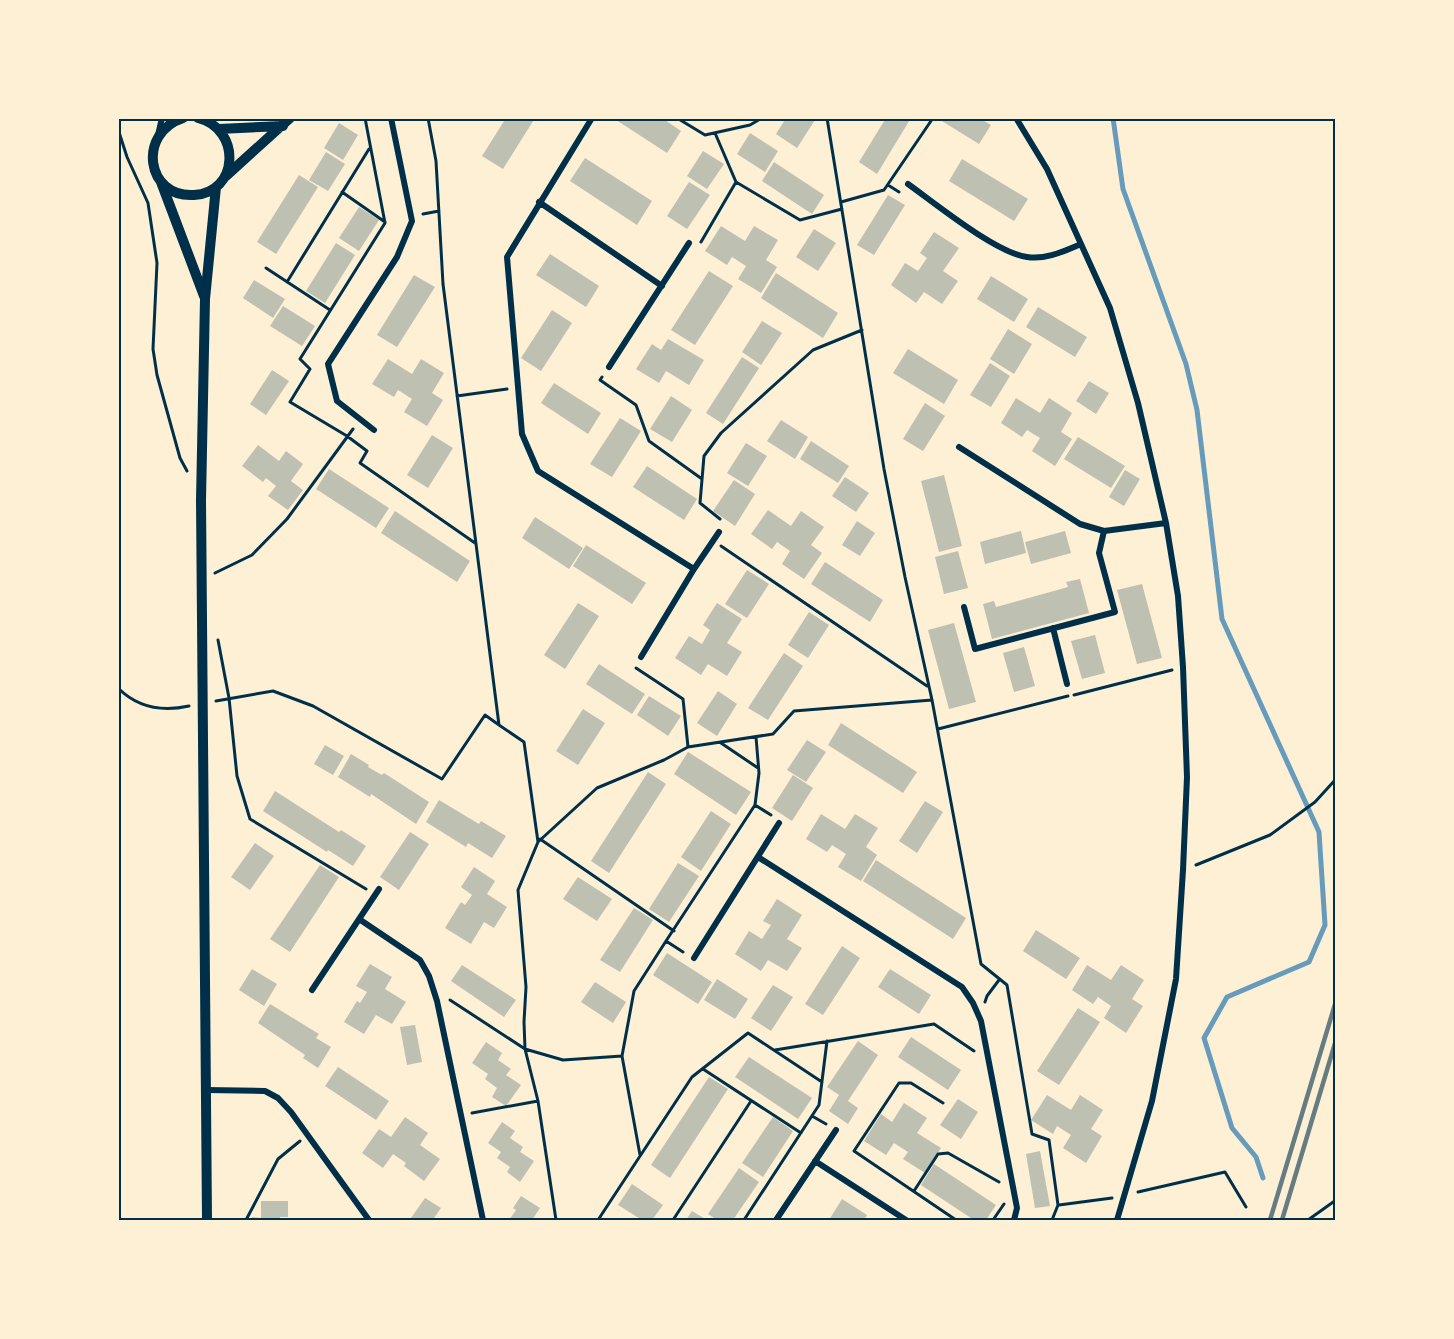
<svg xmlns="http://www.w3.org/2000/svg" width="1454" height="1339" viewBox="0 0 1454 1339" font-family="'Varela Round',sans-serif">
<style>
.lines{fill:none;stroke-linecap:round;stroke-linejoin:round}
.stream{stroke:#669bbc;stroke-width:5}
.building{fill:#bec0b2}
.path{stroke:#003049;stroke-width:3}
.minor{stroke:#003049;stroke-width:6}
.tertiary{stroke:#003049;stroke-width:10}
.rail{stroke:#657d81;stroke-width:4.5}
.neatline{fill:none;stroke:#003049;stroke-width:2}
</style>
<rect width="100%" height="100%" fill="#fdf0d5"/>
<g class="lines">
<path class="stream" d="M1113 118 1123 189 1186 364 1197 410 1222 619 1319 832 1325 925 1309 962 1227 997 1204 1038 1232 1128 1256 1157 1263 1178"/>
</g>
<path class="building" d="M506 118H535L503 169 482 156Z
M613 118H662L681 131 667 153Z
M786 118 815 120 797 148 776 134Z
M886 118H911L877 174 859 162Z
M937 118H979L991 125 979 144Z
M339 123 358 135 343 160 324 148Z
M750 133 778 151 765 172 737 154Z
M703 151 724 164 707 189 687 176Z
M326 152 345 164 328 191 309 180Z
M585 158 652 201 637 225 570 181Z
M962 159 1028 199 1014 221 949 181Z
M774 162 824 195 812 214 762 181Z
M299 175 318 187 276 254 257 242Z
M689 182 710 195 687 229 667 216Z
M888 195 905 205 874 255 857 245Z
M359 207 379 220 359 251 339 238Z
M721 226 745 241 754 226 778 240 766 260 777 267 761 293 738 279 746 266 732 257 727 265 705 251Z
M814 229 836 243 818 271 796 257Z
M934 232 959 248 943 271 958 281 942 304 924 292 916 303 891 285 905 263 918 271 927 258 920 253Z
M336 243 355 255 325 303 306 291Z
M550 254 599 286 586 307 536 275Z
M709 271 733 286 695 345 671 330Z
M776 273 838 313 823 338 761 298Z
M414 275 435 287 397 347 377 335Z
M991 276 1028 299 1014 322 977 299Z
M254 280 285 299 273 318 243 298Z
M283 306 315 326 302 346 270 326Z
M1038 307 1087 337 1075 357 1026 327Z
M552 310 572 323 541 371 521 358Z
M762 321 782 333 761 365 742 352Z
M1008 329 1032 344 1014 374 990 359Z
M668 339 704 360 689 385 666 371 659 383 636 369 652 344 661 350Z
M908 349 958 380 944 404 893 373Z
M742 357 759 368 723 424 706 413Z
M388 359 412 374 421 359 444 373 432 393 443 400 427 426 404 412 412 399 398 390 394 397 372 384Z
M990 363 1010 376 991 407 970 395Z
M272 370 289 381 266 415 250 404Z
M1089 381 1109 393 1096 414 1076 401Z
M554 383 601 413 588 434 541 403Z
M671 396 692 410 672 442 650 429Z
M1016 398 1040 413 1049 398 1072 413 1061 432 1072 439 1055 466 1032 451 1040 438 1027 430 1022 437 1001 423Z
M925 403 945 416 923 451 903 439Z
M620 418 641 431 612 477 590 464Z
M781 420 808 437 795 459 767 441Z
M432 435 453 448 428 488 407 475Z
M1078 437 1125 466 1111 488 1064 459Z
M811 441 849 466 838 483 800 459Z
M746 443 767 456 748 486 727 473Z
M258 445 279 461 286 451 303 464 291 481 303 490 288 510 268 496 276 486 266 478 263 482 242 466Z
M647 466 697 499 684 520 633 487Z
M329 469 389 508 376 528 316 489Z
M1125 470 1140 479 1124 506 1109 497Z
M944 475 962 546 939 552 921 481Z
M845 477 869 493 856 512 832 496Z
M734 480 755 494 735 526 713 511Z
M768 510 791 526 801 511 824 527 811 545 822 553 804 579 782 564 790 551 777 542 772 549 751 534Z
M395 511 470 561 457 582 381 533Z
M535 517 583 548 569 569 522 538Z
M857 521 875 533 860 556 842 545Z
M1021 531 1026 553 985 564 980 542Z
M1065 531 1071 553 1031 564 1025 542Z
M586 545 646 583 632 604 573 566Z
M958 551 968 588 944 594 935 557Z
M825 562 883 600 870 622 811 584Z
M747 570 769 584 747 618 725 604Z
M1080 579 1089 613 992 639 983 604 994 601 996 607 1068 587 1066 582Z
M1142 584 1162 658 1137 664 1117 590Z
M578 603 599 616 565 669 544 655Z
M717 603 742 619 727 643 742 652 727 676 708 664 701 675 675 658 689 636 702 644 710 630 703 625Z
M809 612 829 625 808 658 788 645Z
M954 623 976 702 949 709 928 630Z
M1095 635 1105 673 1082 679 1071 641Z
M1024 647 1035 686 1014 692 1003 653Z
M784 653 803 666 768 720 748 708Z
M599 664 645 694 632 714 586 684Z
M718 691 737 704 717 736 697 723Z
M649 696 681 716 668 736 637 715Z
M583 709 605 723 578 765 556 751Z
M841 723 917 772 903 793 828 745Z
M807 740 826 752 806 782 787 770Z
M325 745 344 756 333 775 314 764Z
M688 752 751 792 736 815 674 774Z
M351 754 369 765 368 767 382 775 384 773 429 802 416 824 371 794 370 797 338 777Z
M648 772 666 784 609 873 591 861Z
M793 775 813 788 792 821 772 808Z
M275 791 339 832 341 830 366 846 353 866 328 850 327 852 263 811Z
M439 800 479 824 481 821 506 836 492 858 468 843 466 847 426 822Z
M925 801 943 812 917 853 899 841Z
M711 811 731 824 701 871 681 857Z
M821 814 845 829 855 814 878 828 866 847 877 855 861 881 838 867 846 854 832 845 827 852 806 839Z
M410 832 429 844 399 890 380 877Z
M255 843 274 856 250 890 231 877Z
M876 860 966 918 953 939 863 881Z
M678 863 699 876 669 922 649 909Z
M320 865 339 877 290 952 270 939Z
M474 867 495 881 487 894 507 907 494 928 484 922 471 944 445 928 461 902 465 905 472 895 461 887Z
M578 877 612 899 597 921 563 899Z
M777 899 802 915 787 939 802 948 787 971 768 960 761 971 735 954 749 931 762 939 771 925 763 921Z
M634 908 653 920 620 972 600 960Z
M1036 930 1080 958 1066 979 1023 951Z
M842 946 860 958 823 1015 805 1004Z
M667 953 712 982 698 1004 653 975Z
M370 964 392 977 385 989 406 1002 392 1024 376 1015 364 1034 344 1022 357 1001 360 1003 367 992 356 986Z
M462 965 516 1000 504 1017 451 981Z
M1087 965 1111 980 1121 965 1144 980 1132 999 1143 1006 1126 1033 1104 1018 1111 1006 1098 997 1093 1004 1072 990Z
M252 969 277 984 264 1006 239 990Z
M890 969 931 995 919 1014 878 987Z
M717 979 748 999 735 1019 704 1000Z
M595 982 626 1002 613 1023 581 1002Z
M773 985 793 997 771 1031 751 1018Z
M270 1004 319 1034 316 1038 331 1047 318 1068 303 1058 305 1055 258 1023Z
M1078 1008 1100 1022 1059 1085 1037 1071Z
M415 1025 422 1062 407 1065 400 1027Z
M911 1037 961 1070 948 1090 898 1057Z
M858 1041 878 1055 848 1101 858 1108 848 1124 829 1111 839 1095 827 1087Z
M486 1042 502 1053 498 1060 511 1069 506 1075 521 1085 506 1106 492 1097 497 1088 485 1079 488 1074 472 1063Z
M749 1057 812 1098 798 1119 735 1077Z
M338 1067 389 1101 376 1120 325 1086Z
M709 1077 728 1089 670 1178 651 1165Z
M1047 1095 1071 1110 1080 1095 1103 1110 1091 1129 1102 1136 1086 1163 1063 1148 1071 1135 1057 1126 1053 1134 1031 1120Z
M958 1099 978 1112 961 1139 940 1125Z
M904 1103 927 1118 917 1133 941 1148 925 1173 903 1159 908 1152 894 1143 886 1155 864 1141 881 1114 892 1122Z
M405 1117 428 1133 420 1145 440 1159 424 1181 404 1166 406 1163 393 1154 383 1168 362 1153 379 1129 391 1137Z
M773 1117 793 1131 763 1177 742 1163Z
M502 1122 515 1131 510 1138 523 1147 520 1152 534 1161 520 1182 507 1172 510 1167 497 1158 501 1152 488 1143Z
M1040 1151 1050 1206 1035 1208 1026 1154Z
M934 1164 996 1205 986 1220H974L921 1185Z
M739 1168 759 1182 733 1220H717L708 1214Z
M632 1184 663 1205 652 1220H642L618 1205Z
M521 1196 540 1208 532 1220H509L516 1210 513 1208Z
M425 1198 441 1208 434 1218 438 1220H414L411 1218Z
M842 1199 867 1215 864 1220H829Z
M261 1201H288V1217H280V1220H252V1217L261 1218Z
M692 1211 707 1220H686Z"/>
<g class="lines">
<path class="path" d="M365 118 385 223 300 359 310 369 290 402 347 436 367 451 360 463 475 543
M428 118 436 161 443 284 499 725 524 742 538 842 518 890 526 987 524 1022 525 1049 538 1101 556 1220
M677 118 705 135 750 125 762 118
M827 118 884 469 905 577 932 700 981 964 1007 985 1032 1134 1049 1140 1058 1205 1052 1220
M118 129 127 157 148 203 157 263 153 349 157 375 180 458 187 471
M715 133 736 182 800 220 842 209
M888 185 899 192
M342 192 385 222
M841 202 884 190 933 118
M423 214 439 211
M701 242 736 182
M266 268 330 310
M287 282 369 149
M602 377 600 380 636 405 649 441 702 479
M457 396 507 389
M720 519 700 503 704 456 721 433 813 350 862 330
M721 546 927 686
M215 573 252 555 287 519 353 429
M218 640 229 698 237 776 250 819 366 889
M636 668 683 699 688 747
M118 688C138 708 162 712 189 706
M1074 695 1172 670
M216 701 273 691 313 706 442 779 485 715 499 725
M938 729 1068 696
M756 737 759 773 755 805 771 815
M721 743 758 768
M540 839 674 931
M538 842 597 788 664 760 688 747 773 734 794 711 932 700
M1196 865 1270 835 1315 802 1336 779
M666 941 755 805
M450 1000 525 1049 563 1060 622 1056
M985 1002 987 996 999 980
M775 1050 934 1024 974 1051
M703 1069 801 1133
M943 1103 911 1083H899L854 1151 956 1220
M472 1113 538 1101
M812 1116 826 1124
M640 1155 622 1056 634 991 666 941 683 952
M914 1191 938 1154 948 1153 999 1182
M1138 1192 1225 1172 1246 1207
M1059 1205 1112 1198
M246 1220 278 1159 300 1141
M598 1220 692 1077 748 1033 822 1082
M673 1220 751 1101
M744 1220 819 1105 827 1041
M993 1220 1004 1204
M1308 1220 1336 1200"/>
<path class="minor" d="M592 118 507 257 522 434 538 471 694 569
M1016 118 1047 169 1110 308 1138 403 1166 523 1178 596 1183 667 1187 777 1183 870 1176 979 1152 1101 1117 1220
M158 135 162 118
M908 184C936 204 996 253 1027 257 1046 260 1064 251 1081 244
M539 202 662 286
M609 367 689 243
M374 430 337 401 328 364 397 257 412 221 391 118
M959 447 1080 524 1104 531 1166 523
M964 607 975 649 1115 612 1099 553 1104 531
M1053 628 1067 684
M641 657 694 569 719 532
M758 857 962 987 973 1003 981 1021 1017 1208 1014 1220
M359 919 420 960 429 976 437 1001 483 1220
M694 958 779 823
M312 990 379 889
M206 1090 265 1091 278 1098 291 1112 369 1220
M815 1161 906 1220
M776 1220 836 1130"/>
<path class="tertiary" d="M183 118C137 133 146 198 194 195 239 193 242 129 198 118
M219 129 283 126
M226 176 290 118
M161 182 204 296
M207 1220 201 500 205 299 216 187"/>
<path class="rail" d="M1270 1220 1336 1001
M1282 1220 1336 1040"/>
</g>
<rect width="1454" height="1339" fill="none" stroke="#fdf0d5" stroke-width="240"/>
<rect x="120" y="120" width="1214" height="1099" class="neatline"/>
</svg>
